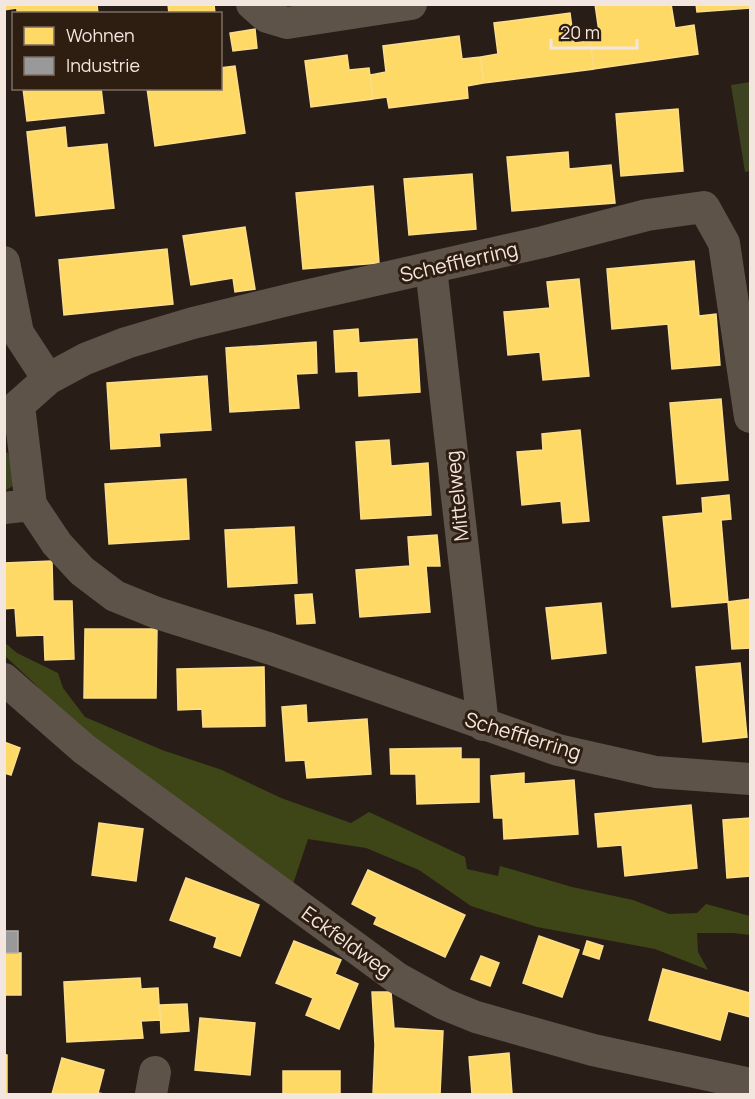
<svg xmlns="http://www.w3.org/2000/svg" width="755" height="1099" viewBox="0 0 755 1099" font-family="Manrope,sans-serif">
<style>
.green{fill:#3d4221}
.forest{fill:#3e4617}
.homes{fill:#ffd966;stroke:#fbdd8a;stroke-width:1.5}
.industry{fill:#999;stroke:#b4b0ae;stroke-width:1.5}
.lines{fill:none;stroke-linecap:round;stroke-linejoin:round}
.minor{stroke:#5d5349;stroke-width:32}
.labels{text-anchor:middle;stroke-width:6;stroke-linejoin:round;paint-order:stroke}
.street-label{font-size:20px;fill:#f2e6de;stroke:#2e1d11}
</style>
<rect width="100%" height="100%" fill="#281e17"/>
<path class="green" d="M750 82V171L745 172 731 85Z
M4 451 8 453 17 483 5 491Z"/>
<path class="forest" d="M4 642 17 653 58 673 63 688 85 717 162 750 222 770 281 798 351 823 369 812 465 857 467 869 498 876 500 866 572 887 633 900 669 914 697 913 706 904 750 916V935L733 933H697L698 952 708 970 655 949 537 927 471 906 419 870 366 848 308 839 293 884 75 731 36 685 5 656Z"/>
<path class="homes" d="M4 4H97L98 14H17V8L4 10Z
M168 4H214L215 14H169Z
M595 4H671L675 28 694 25 698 54 594 69 590 41 600 39Z
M696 4H750V8L697 12Z
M570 13 574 43 590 41 594 69 484 83 480 57 498 54 494 23Z
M255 29 257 48 233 51 230 33Z
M459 36 462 59 480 57 484 83 467 86 468 98 389 108 387 97 373 99 370 75 386 72 383 46Z
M347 55 349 70 369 68 373 99 311 107 305 61Z
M235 66 245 133 155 146 147 88H220V68Z
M23 88H101L104 113 27 121Z
M678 109 683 171 621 176 616 114Z
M65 127 67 148 107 144 114 208 36 216 27 132Z
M568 152 569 169 611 165 615 203 512 211 507 157Z
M472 174 476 229 409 235 404 179Z
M373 186 379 263 303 269 296 193Z
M245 227 255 289 235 292 233 278 191 285 183 236Z
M167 249 173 304 64 315 59 260Z
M694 261 699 316 716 314 720 365 672 369 668 324 612 329 607 269Z
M579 279 589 376 543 380 540 352 508 355 504 312 550 308 547 282Z
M358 329 359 343 417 339 420 392 359 396 358 371 336 372 334 331Z
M316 342 317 373 296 374 299 408 230 412 226 348Z
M207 376 211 430 159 433 160 446 111 449 107 383Z
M721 399 728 480 677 484 670 403Z
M580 430 589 521 563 523 561 501 522 505 517 452 543 450 542 434Z
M389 440 391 466 428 463 431 515 361 519 356 442Z
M186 479 189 539 109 544 105 484Z
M729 495 731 519 721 520 728 602 672 607 663 517 703 513 702 498Z
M294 527 297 583 228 587 225 530Z
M437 535 440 566H426L430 612 360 617 356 570 410 566 408 537Z
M52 561 53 601H72L74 659 45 660 44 635 17 636 15 608 4 609V563Z
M312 594 315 623 297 624 295 595Z
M750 599V648L732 649 728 602Z
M601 603 606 653 552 659 546 608Z
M85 629H157L156 698H84Z
M740 663 747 737 703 742 696 667Z
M264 667 265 726 203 727 202 709 178 710 177 669Z
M306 705 307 723 367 719 371 774 307 778 305 760 286 761 282 707Z
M4 742 20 748 11 775 4 773Z
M461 748V759H479V802L417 804 416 774H391L390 749Z
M524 773V784L574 780 578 834 504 839 503 818H494L491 776Z
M691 805 697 868 625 876 622 845 598 847 595 814Z
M750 818V876L727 878 723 820Z
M99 823 143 829 136 881 92 875Z
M368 870 465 915 445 957 374 924 377 917 352 904Z
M186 878 259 905 240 956 214 947 217 937 170 920Z
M539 936 579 950 562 997 523 983Z
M294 941 341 960 335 974 358 984 339 1029 306 1015 313 998 276 983Z
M587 941 603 946 599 959 583 954Z
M4 953H21V995H4Z
M481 956 499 963 490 986 471 979Z
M663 969 750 993V1017L728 1011 720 1040 649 1020Z
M140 978 141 989 158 988 160 1020 141 1021 143 1038 67 1042 64 982Z
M372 992H391L394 1028 443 1031 440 1094H373L375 1045Z
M187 1004 189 1031 161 1033 160 1005Z
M200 1018 255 1023 250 1075 195 1070Z
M509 1053 512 1094H472L469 1057Z
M4 1054 7 1055V1094H4Z
M62 1058 104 1070 98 1093 104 1094H52Z
M283 1071H340V1094H283Z"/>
<path class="industry" d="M4 931H18V953H4Z"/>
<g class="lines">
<path class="minor" d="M252 4 267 17 287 23 411 4
M4 262 18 333 48 379
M431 268 483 725
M4 418 48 379 85 359 126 343 193 323 296 298 543 242 647 215 704 207 724 243 750 417
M31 505 57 544 82 571 115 596 157 613 271 649 558 750 656 772 750 779
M4 508 31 505 19 406
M4 679 84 749 397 978 444 1004 476 1017 593 1050 750 1084
M151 1094 155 1072"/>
</g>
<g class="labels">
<g class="street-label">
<text transform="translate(459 262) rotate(-13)" y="7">Schefflerring</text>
<text transform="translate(457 496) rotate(-96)" y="7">Mittelweg</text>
<text transform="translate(523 736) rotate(17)" y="7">Schefflerring</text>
<text transform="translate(347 942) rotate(36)" y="7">Eckfeldweg</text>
</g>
</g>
<rect width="755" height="1099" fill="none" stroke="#f2e6de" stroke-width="12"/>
<rect x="12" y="12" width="210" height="78" fill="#2e1d11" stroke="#7c6d63" stroke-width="1.5"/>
<rect x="24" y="27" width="30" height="18" fill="#ffd966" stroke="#7c6d63" stroke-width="1.5"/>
<text x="66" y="42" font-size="18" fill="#f2e6de">Wohnen</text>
<rect x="24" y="57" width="30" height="18" fill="#999999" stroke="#7c6d63" stroke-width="1.5"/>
<text x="66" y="72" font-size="18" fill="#f2e6de">Industrie</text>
<path d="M551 39v9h86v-9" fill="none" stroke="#f2e6de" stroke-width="3"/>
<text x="560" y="39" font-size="18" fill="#f2e6de" stroke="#2e1d11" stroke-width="4.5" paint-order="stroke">20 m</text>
</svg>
